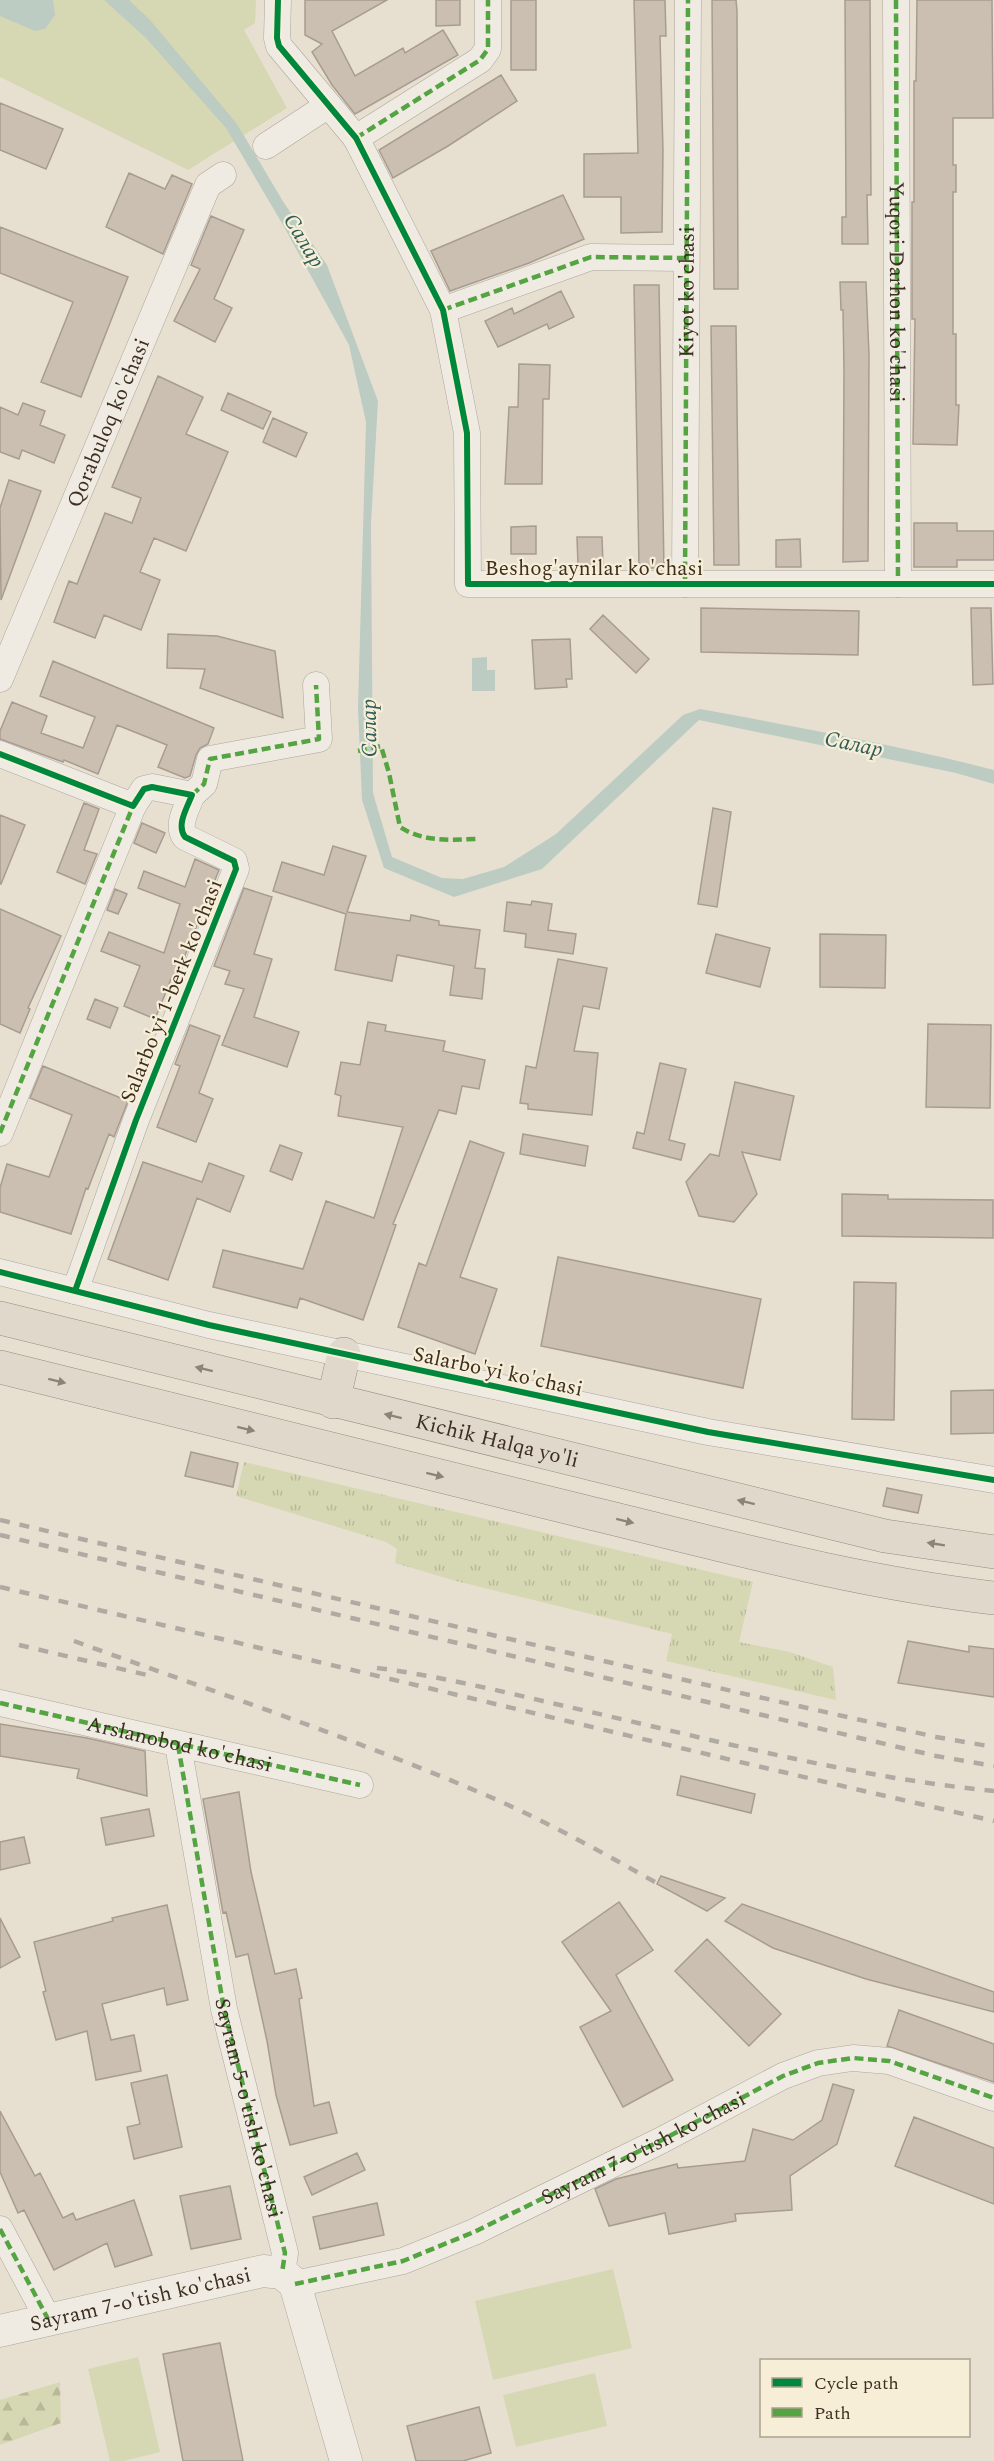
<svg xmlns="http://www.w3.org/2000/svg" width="994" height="2461" viewBox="0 0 994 2461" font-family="Spectral,serif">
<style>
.grass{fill:url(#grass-tufts)}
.forest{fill:url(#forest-firs)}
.garden{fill:#d6d7b3}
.water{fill:#bcccc2}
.building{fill:#cbbfb2;stroke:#a89c90;stroke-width:1.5}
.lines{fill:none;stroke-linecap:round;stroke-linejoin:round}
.minor-casing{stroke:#ada599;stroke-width:27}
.tertiary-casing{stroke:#ada599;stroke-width:33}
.trunk-casing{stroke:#928b80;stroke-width:34}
.minor{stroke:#efebe3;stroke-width:26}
.tertiary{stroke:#efebe3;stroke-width:32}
.trunk{stroke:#e0d9cb;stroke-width:33}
.rail{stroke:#afaaa2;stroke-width:4.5;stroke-dasharray:10 10;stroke-linecap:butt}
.quiet{stroke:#54a441;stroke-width:4.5;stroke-dasharray:9 4.5;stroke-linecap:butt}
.cycleway-casing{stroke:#f7eed8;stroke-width:10}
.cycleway{stroke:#00873e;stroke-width:6}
.oneway{fill:#8e8476}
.labels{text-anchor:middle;stroke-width:4.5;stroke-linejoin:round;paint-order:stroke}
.street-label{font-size:21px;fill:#3d2e20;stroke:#f7eed8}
.water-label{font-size:22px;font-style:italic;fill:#2f5d5a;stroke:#f7eed8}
</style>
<defs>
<pattern id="grass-tufts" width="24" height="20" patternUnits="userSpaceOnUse" patternTransform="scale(1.5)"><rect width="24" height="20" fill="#d6d7b3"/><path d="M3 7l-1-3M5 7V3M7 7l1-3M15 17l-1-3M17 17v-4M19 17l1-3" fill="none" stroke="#b9b99a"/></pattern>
<pattern id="forest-firs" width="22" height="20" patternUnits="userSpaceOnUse" patternTransform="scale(1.5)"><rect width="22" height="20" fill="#d6d7b3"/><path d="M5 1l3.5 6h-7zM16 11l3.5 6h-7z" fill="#b9b99a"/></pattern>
</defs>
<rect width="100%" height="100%" fill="#e7e0d1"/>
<path class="grass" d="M244 1462 753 1582 739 1642 790 1652 833 1667 836 1700 666 1661 672 1634 456 1581 395 1563 397 1549 386 1542 236 1496Z"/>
<path class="forest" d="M60 2382 61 2423 0 2445V2400Z"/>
<path class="garden" d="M0 0H256L255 23 244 30 287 108 188 170 0 77Z
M613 2269 632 2348 493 2380 475 2301Z
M138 2357 160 2452 124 2461H110L88 2369Z
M595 2373 607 2426 516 2447 503 2395Z"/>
<path class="water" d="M0 0H53L55 15 45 29 35 31 0 16Z
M104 0H129L150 20 237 124 284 203 327 265 378 401 371 524 373 793 392 857 442 878 463 879 504 867 556 834 683 715 700 709C798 727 897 745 994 770V784L956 773 699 720 542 869 454 897 384 868 362 800 358 708 366 422 349 345 283 225 226 128 146 38Z
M487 657V670H495V691H472V658Z"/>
<path class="building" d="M305 0H387L332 31 355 76 403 48 405 53 443 30 458 55 355 114 332 85 312 52 322 44 305 35Z
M436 0H460V25L436 26Z
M511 0H536V70H511Z
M634 0H665L666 36H660L663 151 662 232 621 233V197H584V154L638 153Z
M712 0H736L737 11 738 289H714Z
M845 0H870L871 195H867L868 244H842V217H846Z
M917 0H992L993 118H953V165H956V192H953V334H956V405H959L957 445 913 444 915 319H912V202H914V81H916Z
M501 75 517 101 448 146 393 178 379 150Z
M0 103 63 129 46 169 0 150Z
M129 173 165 189 172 175 192 184 163 254 106 227Z
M563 195 584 239 529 263 450 291 431 251Z
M211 216 244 230 214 299 232 308 215 342 174 321 200 269 191 265Z
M0 227 128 277 81 397 41 382 73 302 0 273Z
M840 282H866L869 355 868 561 843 562 844 370 843 310H841Z
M634 285H659L664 568H639Z
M561 291 574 317 549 329 547 324 498 347 485 321 512 308 514 314Z
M711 326H736L739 565H714Z
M519 364 550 365 549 399H543L542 484H505L509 407H518Z
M158 376 203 397 186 434 228 452 186 551 154 538 140 572 160 580 141 630 104 615 95 638 54 622 69 581 77 584 105 513 132 523 141 498 112 487Z
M228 393 271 412 263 429 221 410Z
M23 403 45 411 40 425 65 435 54 463 22 450 19 459 0 452V407L18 415Z
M273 418 307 433 296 457 263 442Z
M9 480 41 491 1 600 0 508Z
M914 523H957V531H994V560H957V567H914Z
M536 526V554H511V527Z
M577 537H602L603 565H578Z
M800 539 801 567H776V540Z
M701 608 859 611 858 655 701 652Z
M971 608H991L993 684 973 685Z
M603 615 649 659 636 673 590 629Z
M168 634 217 636 275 651 283 718 200 688 205 669 167 668Z
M570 639 572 679H566L567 687 535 689 532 640Z
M53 661 214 728 208 744 200 748 196 755 190 776 185 778 158 767 167 745 117 725 98 774 64 760 63 762 0 739V731L12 702 47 716 41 733 83 748 95 717 40 696Z
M84 803 99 809 84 850 97 854 85 884 57 872Z
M713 808 731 812 717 907 698 904Z
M0 815 25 825 1 884H0Z
M142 823 165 833 156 853 134 843Z
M333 846 366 856 347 912 410 921 411 915 439 921V925L480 930 475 968 485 969 482 999 450 995 454 966 397 955 392 981 335 970 346 914 273 891 282 862 324 875Z
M195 859 219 870 176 978 172 977 155 1019 124 1006 140 966 101 951 109 932 164 953 180 904 138 888 144 871 185 887Z
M244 888 272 897 254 954 272 959 254 1017 299 1032 287 1067 222 1045 244 989 225 984 230 971 214 966Z
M115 889 127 894 118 914 107 910Z
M532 901 552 904 548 930 576 934 573 954 525 947 526 934 504 931 507 902 531 905Z
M0 909 61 936 28 1008 30 1009 20 1033 0 1024Z
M716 934 770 948 760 987 706 973Z
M820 934 886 935 885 988 820 987Z
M558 959 607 968 599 1009 583 1006 574 1051 598 1053 592 1115 528 1109V1104L520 1103 526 1066 536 1068Z
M95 999 118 1008 110 1028 87 1019Z
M368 1022 386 1025 385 1031 445 1041 443 1051 485 1060 479 1089 462 1086 456 1114 439 1110 393 1224 396 1225 363 1320 300 1298 297 1308 213 1287 223 1250 303 1269 326 1201 374 1218 403 1127 338 1116 341 1096 335 1094 341 1062 360 1065Z
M928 1024 991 1025 990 1108 926 1107Z
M190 1025 220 1036 199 1093 213 1099 196 1142 157 1127 180 1066 175 1064Z
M660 1063 686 1069 669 1140 685 1144 681 1160 633 1148 637 1132 644 1134Z
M43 1066 128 1101 114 1137 109 1134 88 1189 86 1188 71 1234 0 1212V1188L7 1164 49 1177 72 1115 30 1098Z
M735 1082 794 1096 780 1160 742 1152 757 1194 734 1222 699 1216 686 1182 710 1154 719 1156Z
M523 1134 588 1146 585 1166 520 1154Z
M470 1141 504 1153 460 1277 497 1289 475 1354 398 1327 419 1263 426 1266Z
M280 1145 302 1153 292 1180 270 1171Z
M143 1162 202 1182 209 1163 244 1176 230 1212 197 1198 168 1280 108 1259Z
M842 1194 888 1195V1199L993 1200V1238L842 1236Z
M558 1257 761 1299 743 1388 541 1346Z
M854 1282 896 1283 894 1420 852 1419Z
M994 1390V1433L951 1434V1391Z
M191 1452 238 1463 233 1487 185 1476Z
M887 1488 922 1495 918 1513 883 1506Z
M908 1641 969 1652V1646L994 1649V1697L898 1683Z
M0 1724 87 1738 145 1751 147 1796 77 1778 79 1769 0 1756Z
M681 1776 755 1794 751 1813 677 1795Z
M239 1792 251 1872 275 1974 296 1969 302 1998 299 1999 314 2106 329 2102 337 2133 290 2145 276 2095 267 2041 248 1954 236 1957 226 1912 223 1913 203 1799Z
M149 1809 154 1836 106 1845 101 1818Z
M24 1837 30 1863 0 1870V1842Z
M661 1876 725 1898 707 1911 657 1884Z
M619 1902 653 1950 616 1975 673 2080 623 2107 580 2027 611 2011 562 1942Z
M742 1904 994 1992V2012L866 1979 773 1948 725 1921Z
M167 1905 188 2000 167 2005 164 1988 102 2004 111 2040 134 2035 141 2071 96 2080 87 2031 56 2040 43 1992 46 1991 34 1942 113 1921 112 1918Z
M0 1918 20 1957 0 1968Z
M707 1939 781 2014 749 2046 675 1971Z
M899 2010 994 2044V2082L887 2046Z
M167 2075 182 2147 134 2159 127 2127 140 2124 131 2083Z
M833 2084 854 2090 837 2144 790 2176 792 2210 735 2214 736 2221 669 2234 665 2213 609 2226 595 2189 616 2179 677 2164 678 2168 745 2161 753 2129 793 2140 822 2120Z
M0 2111 35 2176 40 2173 63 2218 73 2213 76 2220 134 2200 152 2255 115 2267 107 2243 54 2270 24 2210 18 2213 0 2172Z
M914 2117 994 2148V2204L895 2166Z
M357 2153 365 2170 312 2195 304 2177Z
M230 2186 241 2239 191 2249 180 2196Z
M377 2203 384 2235 320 2249 313 2217Z
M220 2343 243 2461H183L163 2354Z
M479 2407 491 2453 463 2461H416L407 2426Z"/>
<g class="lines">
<defs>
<g id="minor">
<path d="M278 0 277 38 279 46 356 138 443 310 467 433 468 584H994"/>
<path id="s1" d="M896 0 898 584"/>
<path d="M356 138 480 60 488 49V0"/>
<path d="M266 146 327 106"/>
<path d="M443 310 591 257 685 258"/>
<path id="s2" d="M685 584 688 0"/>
<path id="s3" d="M0 679 208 185 223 175"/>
<path d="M0 754 133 806 144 789 152 787 192 795C187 808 176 825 185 837L234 861 236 869 136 1120 75 1291"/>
<path d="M192 795 204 784 210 759 319 739 316 685"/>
<path d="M0 1133 133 806"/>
<path d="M0 1272 209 1325 708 1432 994 1480"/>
<path d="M0 1703 360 1785"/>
<path id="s4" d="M178 1745 224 2009 285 2253 282 2273"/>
<path d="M0 2229 48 2319"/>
<path id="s5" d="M295 2284 403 2261 474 2232 660 2141 783 2076 818 2063 853 2058 889 2061 994 2098"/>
</g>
<g id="tertiary">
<path id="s6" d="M0 2331 263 2271 282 2273 295 2284 346 2461"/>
</g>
<g id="trunk">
<path id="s7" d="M0 1318 885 1536 994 1552"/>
<path d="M0 1367C192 1416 385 1463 578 1510 715 1543 853 1582 994 1598"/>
<path d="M333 1402 344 1354"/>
</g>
</defs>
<use href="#minor" class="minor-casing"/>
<use href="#tertiary" class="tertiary-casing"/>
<use href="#trunk" class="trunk-casing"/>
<use href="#minor" class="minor"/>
<use href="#tertiary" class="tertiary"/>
<use href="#trunk" class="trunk"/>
<path class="rail" d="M0 1520 732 1691 936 1737 994 1747
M0 1535 936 1756 994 1766
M0 1587C332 1664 662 1745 994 1821
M74 1641C212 1691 353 1738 488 1796 548 1822 605 1854 662 1886
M19 1645 147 1675
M377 1668C439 1676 500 1691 560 1705 703 1737 848 1777 994 1791"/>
<g class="quiet">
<path d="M896 0 898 584"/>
<path d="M356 138 480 60 488 49V0"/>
<path d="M443 310 591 257 685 258"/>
<path d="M685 584 688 0"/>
<path d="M358 751 381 746 389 773 400 827C423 842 449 840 476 839"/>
<path d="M192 795 204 784 210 759 319 739 316 685"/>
<path d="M0 1133 133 806"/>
<path id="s8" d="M0 1703 360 1785"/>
<path d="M178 1745 224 2009 285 2253 282 2273"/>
<path d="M0 2229 48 2319"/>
<path d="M295 2284 403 2261 474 2232 660 2141 783 2076 818 2063 853 2058 889 2061 994 2098"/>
</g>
<defs>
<path id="cycleway" d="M278 0 277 38 279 46 356 138 443 310 467 433 468 584H994
M0 754 133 806 144 789 152 787 192 795C187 808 176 825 185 837L234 861 236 869 136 1120 75 1291
M0 1272 209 1325 708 1432 994 1480"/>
</defs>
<use href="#cycleway" class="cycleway-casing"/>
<use href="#cycleway" class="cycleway"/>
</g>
<defs><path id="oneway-solid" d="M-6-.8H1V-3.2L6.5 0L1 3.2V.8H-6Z" transform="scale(1.5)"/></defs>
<g class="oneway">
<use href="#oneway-solid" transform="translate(204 1369) rotate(-166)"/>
<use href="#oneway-solid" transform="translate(57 1381) rotate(14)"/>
<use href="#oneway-solid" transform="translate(393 1416) rotate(-166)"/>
<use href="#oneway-solid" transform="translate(246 1429) rotate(14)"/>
<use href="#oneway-solid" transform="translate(435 1475) rotate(14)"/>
<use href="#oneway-solid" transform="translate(746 1502) rotate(-166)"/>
<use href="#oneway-solid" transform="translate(625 1521) rotate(14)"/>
<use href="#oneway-solid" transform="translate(936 1544) rotate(-171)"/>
</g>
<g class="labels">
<g class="street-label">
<text dy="7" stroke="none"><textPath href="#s2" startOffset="292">Kiyot ko'chasi</textPath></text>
<text dy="7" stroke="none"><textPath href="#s1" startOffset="292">Yuqori Darhon ko'chasi</textPath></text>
<text dy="7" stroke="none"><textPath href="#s3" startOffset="278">Qorabuloq ko'chasi</textPath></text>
<text x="594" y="575">Beshog'aynilar ko'chasi</text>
<text transform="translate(171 991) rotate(-68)" y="7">Salarbo'yi 1-berk ko'chasi</text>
<text transform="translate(498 1371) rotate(12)" y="7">Salarbo'yi ko'chasi</text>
<text dy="7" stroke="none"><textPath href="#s7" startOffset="512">Kichik Halqa yo'li</textPath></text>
<text dy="7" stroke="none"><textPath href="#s8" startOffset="184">Arslanobod ko'chasi</textPath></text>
<text dy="7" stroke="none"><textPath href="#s4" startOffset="370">Sayram 5-o'tish ko'chasi</textPath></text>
<text dy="7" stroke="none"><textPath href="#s5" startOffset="376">Sayram 7-o'tish ko'chasi</textPath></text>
<text dy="7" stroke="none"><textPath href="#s6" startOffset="144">Sayram 7-o'tish ko'chasi</textPath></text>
</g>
<g class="water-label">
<text transform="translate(305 240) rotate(59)" y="8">Салар</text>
<text transform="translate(368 728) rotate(-91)" y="8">Салар</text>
<text transform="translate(854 743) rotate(12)" y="8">Салар</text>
</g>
</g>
<rect x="760" y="2359" width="210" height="78" fill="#f7eed8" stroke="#ada18e" stroke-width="1.5"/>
<rect x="772" y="2378" width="30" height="9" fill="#00873e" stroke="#ada18e" stroke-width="1.5"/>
<text x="814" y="2389" font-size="18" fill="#3d2e20">Cycle path</text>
<rect x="772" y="2408" width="30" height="9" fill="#54a441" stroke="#ada18e" stroke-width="1.5"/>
<text x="814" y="2419" font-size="18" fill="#3d2e20">Path</text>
</svg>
